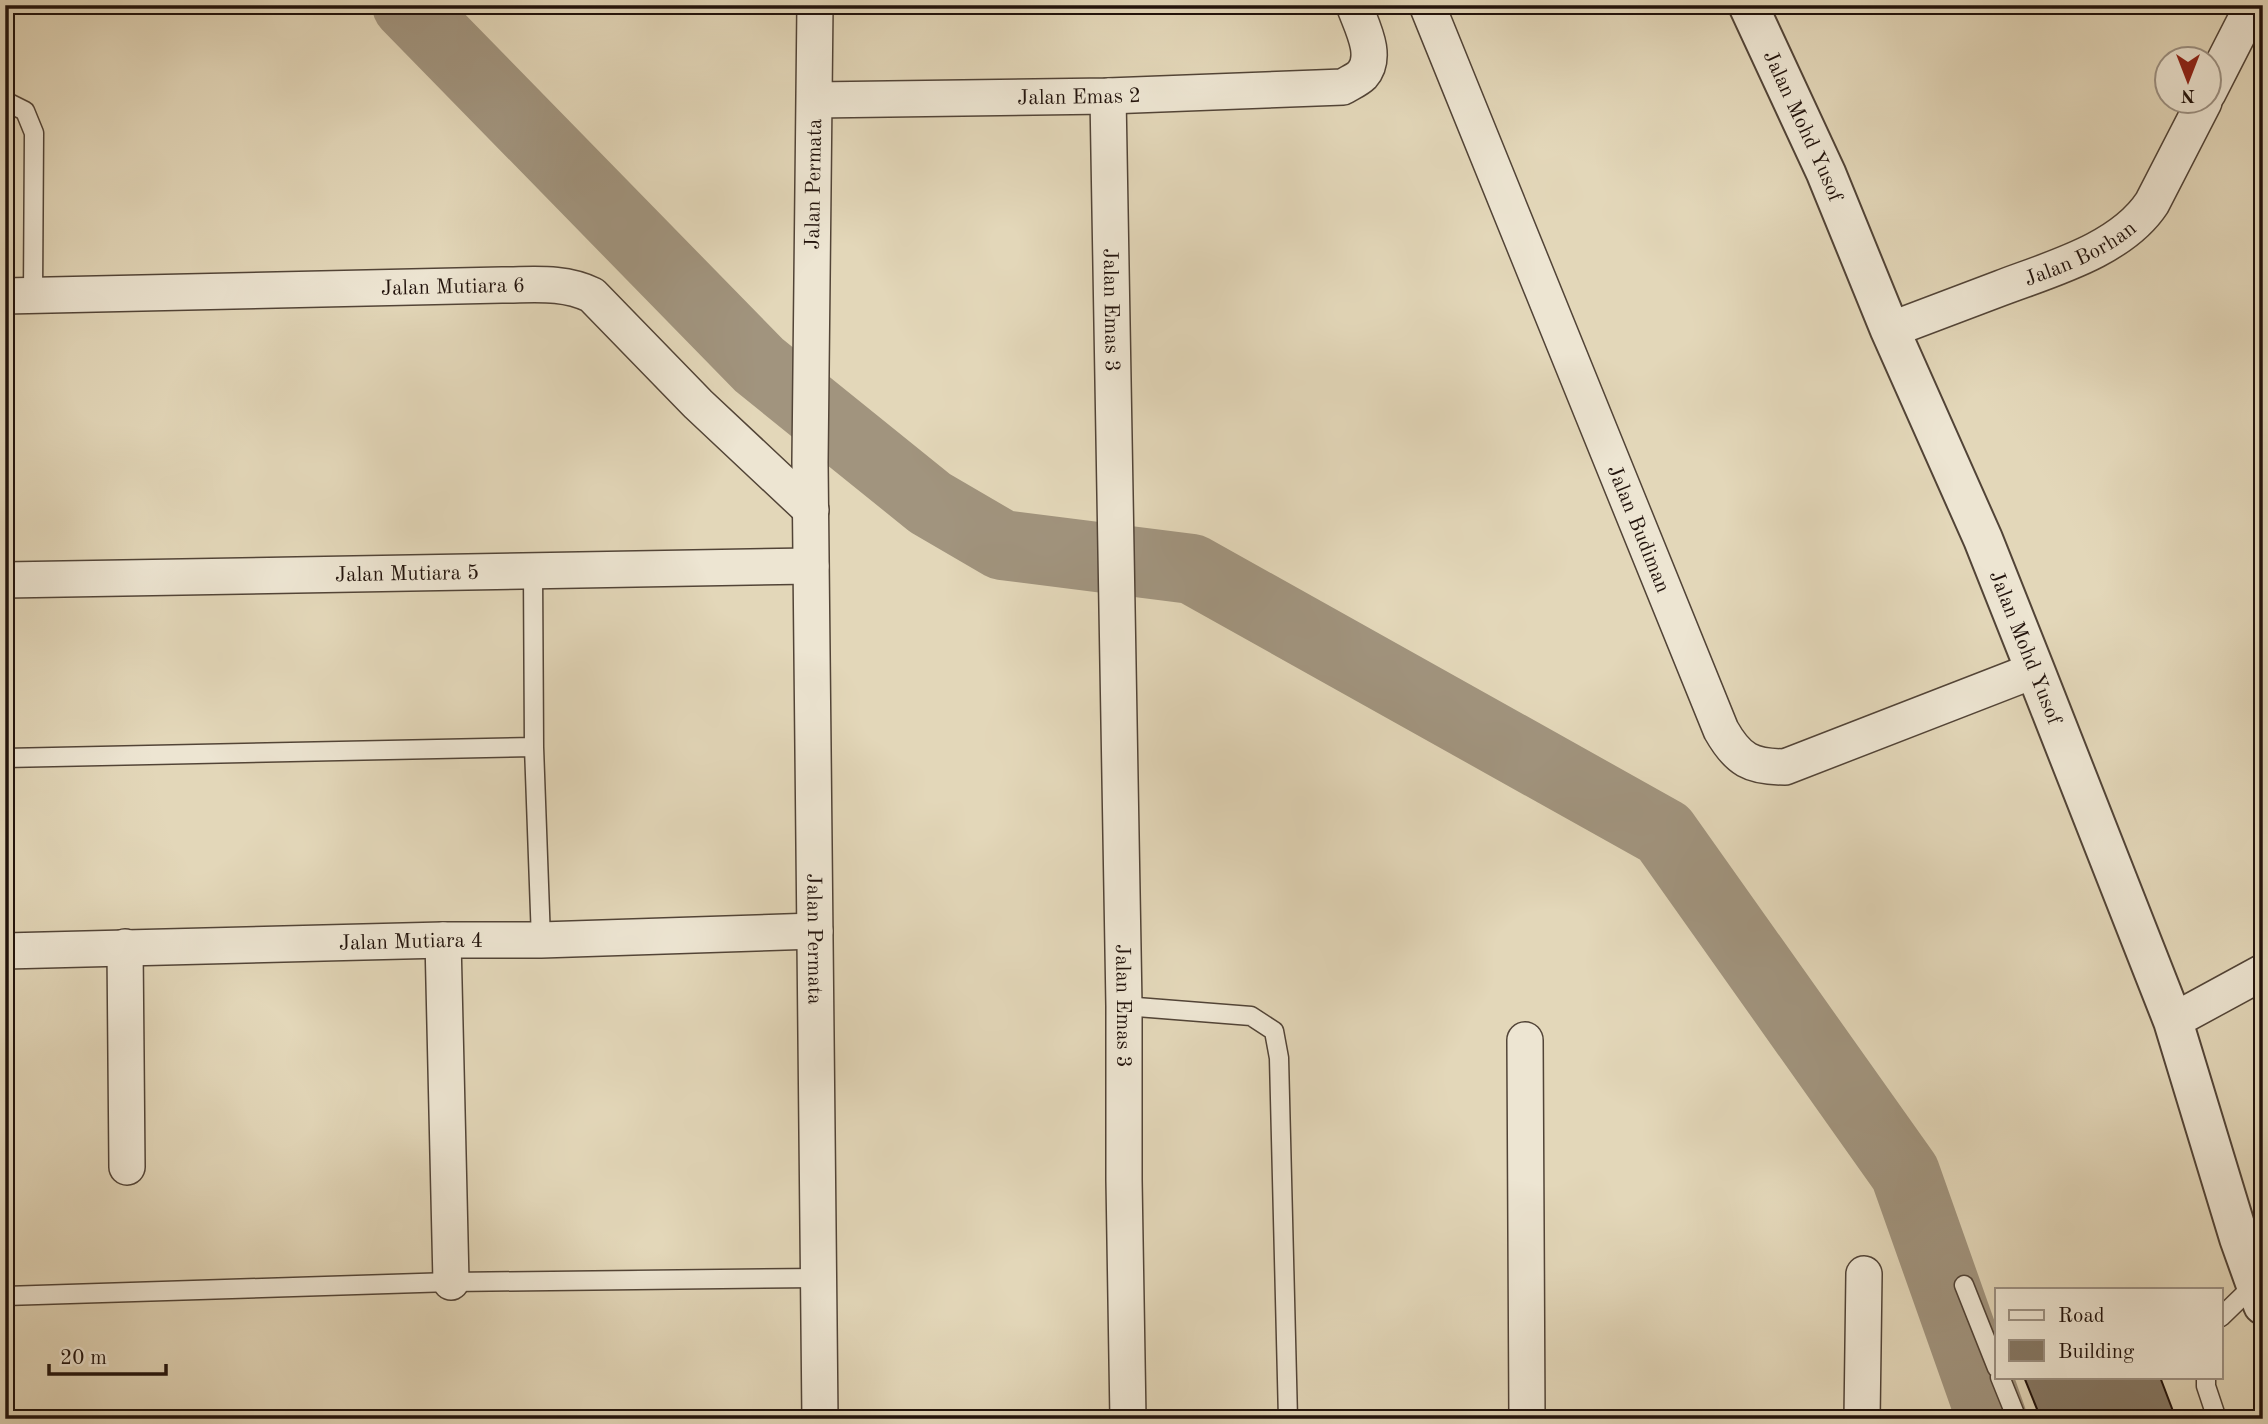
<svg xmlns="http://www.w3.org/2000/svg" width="2268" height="1424" viewBox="0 0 2268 1424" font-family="'Old Standard TT',serif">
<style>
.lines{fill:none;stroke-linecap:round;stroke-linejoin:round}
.river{stroke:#a1947e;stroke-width:70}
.building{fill:#867966;stroke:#22130c;stroke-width:2}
.service-casing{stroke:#524437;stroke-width:21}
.minor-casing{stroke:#524437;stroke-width:38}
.tertiary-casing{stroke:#524437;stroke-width:42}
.service{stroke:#ede5d2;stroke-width:18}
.minor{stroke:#ede5d2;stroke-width:35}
.tertiary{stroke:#ede5d2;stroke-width:38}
.labels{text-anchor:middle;stroke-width:6;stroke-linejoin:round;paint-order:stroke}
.street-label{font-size:21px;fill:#22130c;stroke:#ede5d2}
</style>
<rect width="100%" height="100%" fill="#e3d7b9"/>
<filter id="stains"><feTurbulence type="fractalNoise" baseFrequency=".00286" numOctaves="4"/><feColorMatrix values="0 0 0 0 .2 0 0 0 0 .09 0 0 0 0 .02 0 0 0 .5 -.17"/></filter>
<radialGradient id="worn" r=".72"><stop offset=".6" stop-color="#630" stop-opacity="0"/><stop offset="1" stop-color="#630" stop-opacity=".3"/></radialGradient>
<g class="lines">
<path class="river" d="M407 5 759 365 930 503 1002 545 1192 569 1664 833 1905 1173 1992 1419"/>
</g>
<path class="building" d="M2024 1377H2160L2176 1419H2041Z"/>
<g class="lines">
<defs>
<path id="service" d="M5 101 25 111 34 133 33 295
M533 571 534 747 541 940
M5 758 534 747
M1124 1006 1251 1016 1274 1031 1279 1058 1288 1419
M1964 1285 1997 1368
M5 1296 451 1282 819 1278
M2221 1317 2255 1284
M2000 1377 2017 1419
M2206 1377V1386L2217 1419"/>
<g id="minor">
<path id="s1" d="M815 5 810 462 820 1419"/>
<path id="s2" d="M1427 5 1721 730C1738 760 1751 767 1785 767L2035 670"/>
<path d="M2208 93 2253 5"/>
<path id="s3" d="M1108 96 1124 1006V1180L1128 1419"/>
<path id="s4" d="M815 100 1108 96 1343 87C1349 83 1357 80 1362 75 1379 56 1361 25 1354 5"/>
<path id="s5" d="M5 296 502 285C534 285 563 281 592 295L698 404 811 510"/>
<path id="s6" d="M1890 330C1927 316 1964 302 2001 288 2051 269 2121 250 2152 203L2204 102"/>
<path id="s7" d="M5 580 811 566"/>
<path d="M443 940 451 1282"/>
<path d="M125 947 127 1167"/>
<path id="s8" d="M5 951 443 940H541L815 931"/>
<path d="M2173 1021 2263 972"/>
<path d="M1525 1040 1527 1419"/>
<path d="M1862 1419 1864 1274"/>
</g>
<g id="tertiary">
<path id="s9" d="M1748 5 1826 173 1890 330 1983 539 2035 670 2173 1021 2239 1238 2263 1305"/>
</g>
</defs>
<use href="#service" class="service-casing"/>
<use href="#minor" class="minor-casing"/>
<use href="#tertiary" class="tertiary-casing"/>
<use href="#service" class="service"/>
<use href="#minor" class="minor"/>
<use href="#tertiary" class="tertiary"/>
</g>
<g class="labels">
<g class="street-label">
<text dy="7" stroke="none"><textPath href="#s4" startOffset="264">Jalan Emas 2</textPath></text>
<text dy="7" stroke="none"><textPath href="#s9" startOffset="133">Jalan Mohd Yusof</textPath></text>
<text transform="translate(813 184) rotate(-89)" y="7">Jalan Permata</text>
<text dy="7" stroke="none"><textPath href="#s6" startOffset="205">Jalan Borhan</textPath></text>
<text dy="7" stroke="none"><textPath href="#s5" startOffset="448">Jalan Mutiara 6</textPath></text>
<text dy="7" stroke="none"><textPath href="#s3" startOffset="214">Jalan Emas 3</textPath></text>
<text dy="7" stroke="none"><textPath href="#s2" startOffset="565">Jalan Budiman</textPath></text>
<text dy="7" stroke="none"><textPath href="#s7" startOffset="402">Jalan Mutiara 5</textPath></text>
<text dy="7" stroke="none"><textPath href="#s9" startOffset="700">Jalan Mohd Yusof</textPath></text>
<text dy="7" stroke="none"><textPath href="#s1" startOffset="934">Jalan Permata</textPath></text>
<text dy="7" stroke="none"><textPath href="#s8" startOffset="406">Jalan Mutiara 4</textPath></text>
<text dy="7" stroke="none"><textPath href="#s3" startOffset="910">Jalan Emas 3</textPath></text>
</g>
</g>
<rect width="2268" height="1424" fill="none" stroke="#e3d7b9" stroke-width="28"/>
<rect x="7" y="7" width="2254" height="1410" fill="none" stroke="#22130c" stroke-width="3.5"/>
<rect x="14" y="14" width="2240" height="1396" fill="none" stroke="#22130c" stroke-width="2"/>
<rect x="1995" y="1288" width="228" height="91" fill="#ede5d2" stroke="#9c9183" stroke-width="2"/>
<rect x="2009" y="1310" width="35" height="10" fill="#ede5d2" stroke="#9c9183" stroke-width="2"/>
<text x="2058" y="1322" font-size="21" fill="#22130c">Road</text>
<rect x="2009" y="1340" width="35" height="21" fill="#867966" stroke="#9c9183" stroke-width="2"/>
<text x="2058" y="1358" font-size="21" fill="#22130c">Building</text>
<g transform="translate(2188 80) rotate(180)"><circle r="33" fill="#ede5d2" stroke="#9c9183" stroke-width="2"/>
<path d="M0-5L12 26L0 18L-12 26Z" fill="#8f2418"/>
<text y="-10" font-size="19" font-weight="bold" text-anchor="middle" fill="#22130c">N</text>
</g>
<path d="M49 1364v10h117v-10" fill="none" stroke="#22130c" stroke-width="3.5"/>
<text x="60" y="1364" font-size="21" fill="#22130c" stroke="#ede5d2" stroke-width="5" paint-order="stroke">20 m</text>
<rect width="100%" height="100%" filter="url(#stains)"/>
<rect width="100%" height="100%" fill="url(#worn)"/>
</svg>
